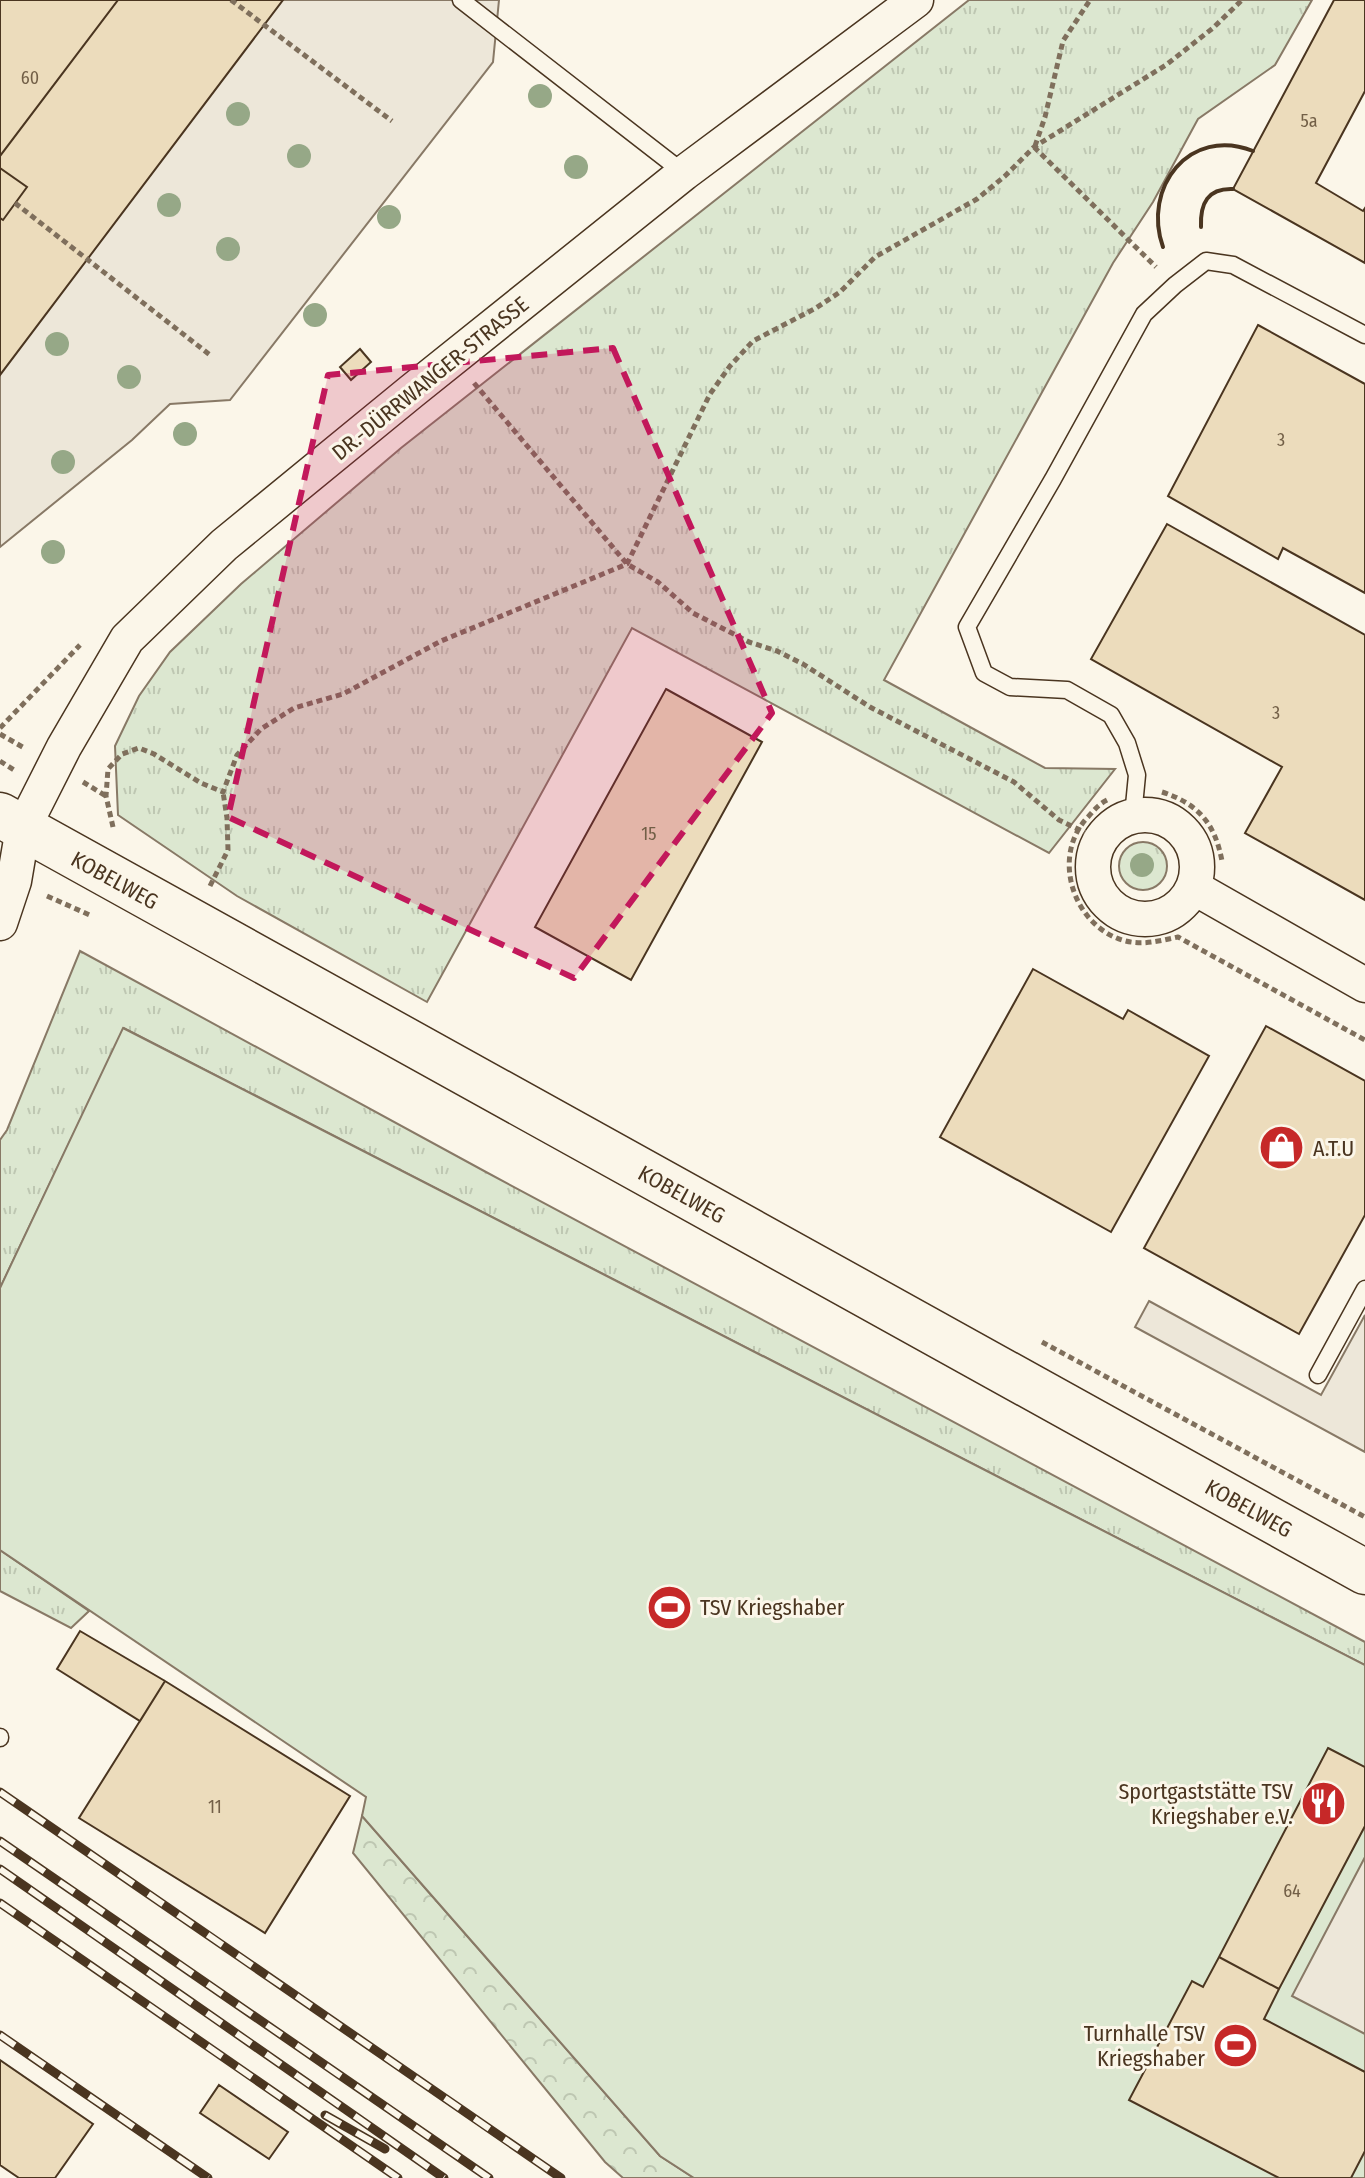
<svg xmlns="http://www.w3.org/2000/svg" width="1365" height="2178" viewBox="0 0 1365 2178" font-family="'Fira Sans Condensed',sans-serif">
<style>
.grass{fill:url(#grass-tufts);stroke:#887966;stroke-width:2}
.forest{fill:url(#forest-crowns);stroke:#887966;stroke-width:2}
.pitch{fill:#dce7d0;stroke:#887966;stroke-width:2}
.parking{fill:#ede7d9;stroke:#887966;stroke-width:2}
.building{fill:#ecdcbc;stroke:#4a3520;stroke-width:2}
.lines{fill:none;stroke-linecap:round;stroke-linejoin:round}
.lane-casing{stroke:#4a3520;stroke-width:19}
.street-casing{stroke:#4a3520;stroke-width:37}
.secondary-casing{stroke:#4a3520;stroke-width:47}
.path{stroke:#7f6f5c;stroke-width:5;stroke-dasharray:6 4;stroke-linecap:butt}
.lane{stroke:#fbf6e9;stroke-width:16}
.street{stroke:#fbf6e9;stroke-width:34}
.secondary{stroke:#fbf6e9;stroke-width:44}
.rail-casing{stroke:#4a3520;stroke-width:9}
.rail{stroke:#fbf6e9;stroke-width:6;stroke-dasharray:18;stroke-linecap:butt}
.wall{stroke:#4a3520;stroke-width:4}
.tree{fill:#96a887}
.marked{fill:#c2185b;fill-opacity:0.2;stroke:#c2185b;stroke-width:6;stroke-dasharray:16 10;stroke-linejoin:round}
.labels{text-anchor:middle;stroke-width:6;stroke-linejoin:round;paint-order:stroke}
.number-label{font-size:18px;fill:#725f47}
.street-label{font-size:22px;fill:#4a3520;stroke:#fbf6e9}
.poi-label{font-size:22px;fill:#4a3520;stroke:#fbf6e9;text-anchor:start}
</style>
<defs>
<pattern id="grass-tufts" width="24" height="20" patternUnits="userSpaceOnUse" patternTransform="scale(2)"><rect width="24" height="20" fill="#dce7d0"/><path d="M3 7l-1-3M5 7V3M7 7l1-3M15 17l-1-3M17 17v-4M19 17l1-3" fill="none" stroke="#bec7b2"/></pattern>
<pattern id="forest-crowns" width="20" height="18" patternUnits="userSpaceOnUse" patternTransform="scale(2)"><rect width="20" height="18" fill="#dce7d0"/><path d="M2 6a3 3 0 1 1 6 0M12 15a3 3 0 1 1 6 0" fill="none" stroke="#bec7b2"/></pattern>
</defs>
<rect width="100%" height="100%" fill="#fbf6e9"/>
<path class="grass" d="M969 0H1312L1275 65 1198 119 1153 202 1113 263 884 680 1045 768 1115 769 1049 853 632 628 427 1002 237 896 118 815 115 746 139 696 170 652 241 584 401 448Z
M1119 866a24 24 0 1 1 48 0a24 24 0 1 1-48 0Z
M80 951 486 1172 1365 1642V1665L124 1028 0 1288V1140L7 1130Z
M0 1550 89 1611 71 1628 0 1591Z"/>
<path class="forest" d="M362 1816 660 2156 694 2178H623L605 2162 353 1853Z"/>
<path class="pitch" d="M123 1028 1365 1665V2178H694L660 2156 362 1816 366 1797 0 1550V1288Z"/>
<path class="parking" d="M112 0H499L493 62 230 400 170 404 132 440 0 547V150Z
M1149 1301 1321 1395 1365 1315V1452L1135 1327Z
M1365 1857V2034L1292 1996Z"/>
<path class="building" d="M0 0H118L0 156Z
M118 0H283L0 375V218L3 220 27 187 0 168V156Z
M1334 0H1365V91L1316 183 1363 211 1365 208V263L1233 189Z
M0 168 27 187 3 220 0 218Z
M1258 325 1365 384V593L1283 548 1278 559 1168 496Z
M360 349 371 362 351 380 340 367Z
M1167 524 1365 635V900L1245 833 1282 767 1091 659Z
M666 689 762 742 631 980 535 927Z
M1033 969 1123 1019 1128 1010 1209 1056 1111 1232 940 1137Z
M1266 1026 1365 1081V1215L1299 1334 1144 1248Z
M80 1631 165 1681 140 1721 57 1669Z
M165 1681 350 1796 265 1933 79 1818Z
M1328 1748 1365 1767V1826L1279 1989 1219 1957Z
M1219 1957 1279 1989 1264 2019 1365 2072V2151L1351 2178H1279L1129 2100 1192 1981 1203 1987Z
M0 2060 93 2124 55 2178H19L0 2165Z
M219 2085 288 2132 269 2159 200 2113Z"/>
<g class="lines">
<defs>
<path id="lane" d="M461 0 684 173
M1133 816 1137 775 1127 743 1111 715 1067 690 1010 687 984 673 967 627 1053 479 1144 314 1175 285 1206 261 1233 265 1365 335
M1318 1375 1365 1289
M0 1737V1738"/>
<path id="street" d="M1093 867a52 52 0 1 1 104 0a52 52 0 1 1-104 0Z
M1193 887 1365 985
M0 923 14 881 23 828 64 747 127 639 224 545 412 391 684 173 916 0"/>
<path id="secondary" d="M0 815 1365 1572"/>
</defs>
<use href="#lane" class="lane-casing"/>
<use href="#street" class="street-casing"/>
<use href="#secondary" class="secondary-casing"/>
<path class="path" d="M231 0 392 121
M1035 146 1045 117 1063 41 1090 0
M1034 147 1156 267
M15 203 210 355
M474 383 627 564 658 582 693 613 749 642 777 651 803 664 870 707 1014 782 1059 820 1101 840
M0 728 80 645
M0 734 26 749
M0 761 14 770
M83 782 106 796
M1162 792C1199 804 1215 824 1222 861
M1107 800C1099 804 1094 810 1088 817 1051 855 1072 924 1122 940 1141 946 1159 941 1178 937L1365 1040
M113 827 106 796 108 769 122 754 139 748 154 754 201 783 223 792 237 755 261 729 294 708 343 694 441 641 627 564 710 394 730 366 753 341 816 308 840 292 875 257 977 199 1005 176 1034 147 1166 65 1213 28 1242 0
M210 886 228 850 227 818 223 792
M47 896 92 916
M1042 1342 1365 1517"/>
<use href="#lane" class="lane"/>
<use href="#street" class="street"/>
<use href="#secondary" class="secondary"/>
<defs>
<path id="rail" d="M0 1792 561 2178
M0 1841 489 2178
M0 1869 444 2178
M0 1903 398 2178
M0 2035 208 2178
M325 2115 385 2149"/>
</defs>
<use href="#rail" class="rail-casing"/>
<use href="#rail" class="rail"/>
<path class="wall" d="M1201 227C1200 203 1208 188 1233 189
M1163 247C1142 188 1189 126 1253 151"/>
</g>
<g class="tree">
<circle cx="540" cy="96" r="12"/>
<circle cx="238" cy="114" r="12"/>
<circle cx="299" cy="156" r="12"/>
<circle cx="576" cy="167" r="12"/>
<circle cx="169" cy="205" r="12"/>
<circle cx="389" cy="217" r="12"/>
<circle cx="228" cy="249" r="12"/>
<circle cx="315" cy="315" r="12"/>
<circle cx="57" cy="344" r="12"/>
<circle cx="129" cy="377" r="12"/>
<circle cx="185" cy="434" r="12"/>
<circle cx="63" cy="462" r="12"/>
<circle cx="53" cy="552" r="12"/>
<circle cx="1142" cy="865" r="12"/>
</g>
<path class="marked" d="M613 348 772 713 574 978 228 817 328 375Z"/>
<defs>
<symbol id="shop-disc" viewBox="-11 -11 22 22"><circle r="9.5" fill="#c62828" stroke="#fbf6e9"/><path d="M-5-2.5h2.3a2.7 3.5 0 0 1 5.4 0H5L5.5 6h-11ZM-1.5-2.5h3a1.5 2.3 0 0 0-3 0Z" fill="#fff"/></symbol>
<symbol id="stadium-disc" viewBox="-11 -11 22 22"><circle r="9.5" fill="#c62828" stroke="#fbf6e9"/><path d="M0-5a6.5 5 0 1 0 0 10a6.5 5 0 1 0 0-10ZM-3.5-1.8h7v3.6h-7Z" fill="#fff"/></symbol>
<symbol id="restaurant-disc" viewBox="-11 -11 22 22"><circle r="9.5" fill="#c62828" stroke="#fbf6e9"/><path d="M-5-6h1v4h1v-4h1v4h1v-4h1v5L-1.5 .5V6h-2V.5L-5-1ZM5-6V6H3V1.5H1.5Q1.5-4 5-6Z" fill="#fff"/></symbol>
</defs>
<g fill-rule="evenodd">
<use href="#shop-disc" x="1256" y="1122" width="51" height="51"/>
<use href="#stadium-disc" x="644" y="1582" width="51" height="51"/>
<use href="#restaurant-disc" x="1298" y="1778" width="51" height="51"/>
<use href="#stadium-disc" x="1210" y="2020" width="51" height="51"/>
</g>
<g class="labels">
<g class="number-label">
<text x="30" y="84">60</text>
<text x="1309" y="127">5a</text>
<text x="1281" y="446">3</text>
<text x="1276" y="719">3</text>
<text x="649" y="840">15</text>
<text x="215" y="1813">11</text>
<text x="1292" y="1897">64</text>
</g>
<g class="street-label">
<text transform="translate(430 378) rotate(-39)" y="8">DR.-DÜRRWANGER-STRASSE</text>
<text transform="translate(115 880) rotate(29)" y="8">KOBELWEG</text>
<text transform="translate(682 1194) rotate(29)" y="8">KOBELWEG</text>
<text transform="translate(1249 1508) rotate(29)" y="8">KOBELWEG</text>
</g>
<g class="poi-label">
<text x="1313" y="1156">A.T.U</text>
<text x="700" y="1615">TSV Kriegshaber</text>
<text x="1293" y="1799" text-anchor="end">Sportgaststätte TSV<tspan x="1293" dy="25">Kriegshaber e.V.</tspan></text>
<text x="1205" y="2041" text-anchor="end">Turnhalle TSV<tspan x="1205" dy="25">Kriegshaber</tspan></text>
</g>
</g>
</svg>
